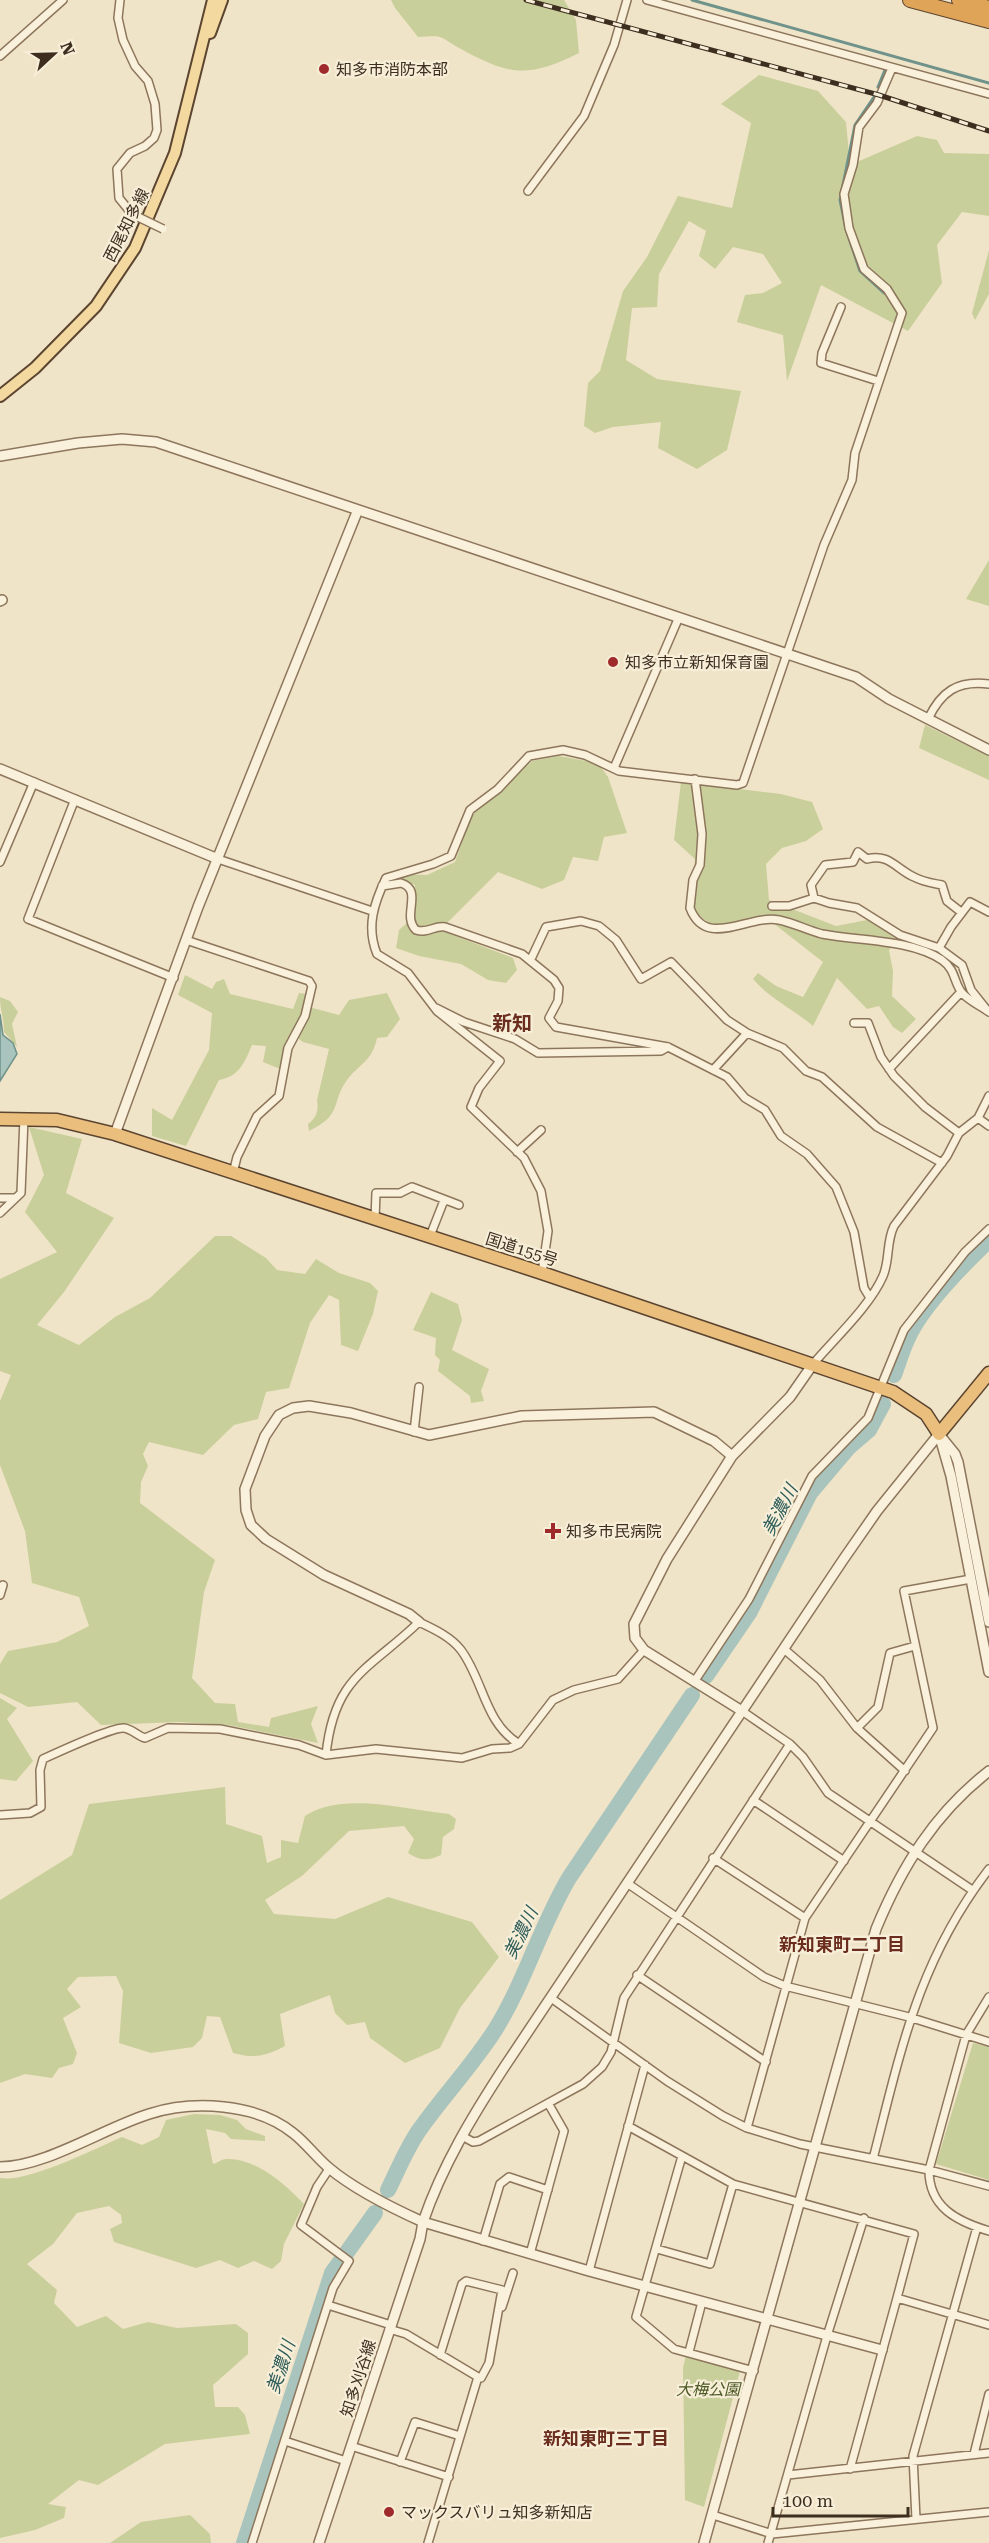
<svg xmlns="http://www.w3.org/2000/svg" width="989" height="2543" viewBox="0 0 989 2543" font-family="'Roboto Serif','Noto Sans JP',serif">
<style>
.green{fill:#c9cf9b}
.water{fill:#a9c4bc;stroke:#6f938a;stroke-width:1.5}
.lines{fill:none;stroke-linecap:round;stroke-linejoin:round}
.stream{stroke:#6f938a;stroke-width:3}
.river{stroke:#a9c4bc;stroke-width:16}
.minor-casing{stroke:#8d765c;stroke-width:10}
.tertiary-casing{stroke:#8d765c;stroke-width:12}
.primary-casing{stroke:#5b4430;stroke-width:14}
.trunk-casing{stroke:#5b4430;stroke-width:15}
.motorway-casing{stroke:#5b4430;stroke-width:16}
.minor{stroke:#faf1dc;stroke-width:7}
.tertiary{stroke:#faf1dc;stroke-width:9}
.primary{stroke:#f3d9a0;stroke-width:10}
.trunk{stroke:#eabe7c;stroke-width:12}
.motorway{stroke:#e0a458;stroke-width:14}
.rail-casing{stroke:#3d2e20;stroke-width:5}
.rail{stroke:#f7eed8;stroke-width:3;stroke-dasharray:9;stroke-linecap:butt}
.minor-bridge-casing{stroke:#8d765c;stroke-width:10;stroke-linecap:butt}
.minor-bridge{stroke:#faf1dc;stroke-width:7}
.poi-dot{fill:#9e2a2b;stroke:#f7eed8;stroke-width:2}
.labels{text-anchor:middle;stroke-width:4.5;stroke-linejoin:round;paint-order:stroke}
.poi-label{font-size:16px;fill:#3d2e20;stroke:#f7eed8;text-anchor:start}
.street-label{font-size:16px;fill:#3d2e20;stroke:#f7eed8}
.park-label{font-size:16px;font-style:italic;fill:#4d5a26;stroke:#f7eed8}
.water-label{font-size:18px;font-style:italic;fill:#2f5d5a;stroke:#f7eed8}
.neighbourhood-label{font-size:18px;font-weight:bold;fill:#6b2e1e;stroke:#f7eed8}
.quarter-label{font-size:20px;font-weight:bold;fill:#6b2e1e;stroke:#f7eed8}
</style>
<rect width="100%" height="100%" fill="#f0e4c8"/>
<path class="green" d="M391 0H564L576 20 579 53C529 78 510 76 461 49 438 36 445 35 418 37L395 8Z
M759 75 818 91 846 122 850 165 917 136 937 140 944 153 989 154V216L962 212 937 245 942 283 908 331 821 285 787 381 783 335 737 322 745 295 763 293 782 283 763 254 733 247 715 269 699 256 706 231 689 221 659 274 657 307 632 308 626 360 657 379 741 391 727 450 697 469 658 448 661 422 613 427 595 433 584 426 588 383 600 371 623 291 647 257 678 196 732 208 751 123 721 104Z
M989 250V294L975 320 972 313Z
M989 560V606L966 599Z
M925 725 989 756V780L919 748Z
M559 756 598 763 608 777 627 833 604 837 598 861 573 857 564 880 542 889 498 872 440 930 513 958 517 970 506 983 488 980 461 964 419 956 396 948 399 930 415 916V885L400 879V874L427 875 455 862 472 815 532 761Z
M681 782 781 794 812 802 823 829 806 841 782 848 766 864 769 900 836 926 867 920 899 940 889 950 893 971 892 996 916 1019 902 1033 893 1027 879 1006 867 1009 837 978 813 1026C793 1009 770 999 753 979L758 973 776 986 803 997 823 962 773 923 714 927 691 909 695 859 674 840Z
M185 975 212 989 216 982 224 979 230 994 293 1009 299 993 307 994 305 1006 339 1015 349 1000 387 993 400 1019 387 1037 377 1038C372 1062 360 1063 347 1080 331 1102 343 1115 309 1131L308 1124C316 1118 319 1111 317 1100L329 1049 303 1042 291 1033 280 1069 263 1062 266 1046 252 1045C245 1062 239 1077 219 1080L186 1146 152 1136V1108L172 1120 209 1050 212 1013 178 995Z
M0 997 10 1001 18 1012 12 1024 17 1047 4 1032C4 1019 0 1010 0 997Z
M29 1127 82 1139 66 1193 114 1218 64 1292 37 1325 79 1345 115 1317 150 1298 215 1236H231L266 1258 277 1270 305 1274 316 1259 339 1273 370 1283 378 1291 373 1314 358 1351 341 1345 339 1300 329 1295 310 1323 289 1388 266 1392 258 1419 234 1425 203 1455 149 1442 143 1454 148 1466 141 1482 140 1503 215 1560 204 1592 192 1678 215 1703 235 1704 238 1722 269 1727 271 1718 318 1706 311 1724 318 1743 228 1725 179 1722 101 1725 77 1702 28 1707 0 1693V1664L8 1651 57 1642 89 1626 79 1597 32 1583 25 1531 0 1465V1401L11 1375 0 1371V1279L57 1252 25 1212 44 1175Z
M431 1292 458 1304 462 1320 452 1350 489 1369 481 1391 484 1401 471 1403 470 1396 438 1371 440 1360 435 1355 436 1338 413 1330Z
M0 1698 17 1708 7 1719 33 1761 16 1781 0 1779Z
M225 1787 226 1824 262 1836 267 1863 281 1857V1840L298 1843 305 1816C342 1791 407 1810 449 1814L456 1819 454 1829 443 1837 441 1855C428 1861 420 1861 408 1853L414 1839 404 1826 349 1831 302 1876 265 1900 274 1914 335 1919 388 1897 472 1922 499 1957 460 2008 440 2048 405 2063 370 2038 365 2022 347 2025 335 2013 330 1995 280 2014 285 2046C266 2056 254 2059 233 2053L220 2017 207 2016 202 2038 193 2047 151 2053 119 2043 123 1991 116 1976 78 1977 67 1989 81 2007 63 2018 77 2053 73 2064 59 2068 52 2078 25 2074 0 2083V1900L72 1855 89 1804Z
M973 2043 989 2047V2180L936 2164Z
M194 2114 220 2115 237 2120 246 2129 265 2136V2141L231 2139 225 2133 206 2129 213 2164C217 2163 222 2159 226 2159 255 2157 286 2185 304 2204L284 2244 281 2261 272 2269 254 2261 238 2268 220 2260 196 2268 114 2242 110 2229 122 2223 121 2215 109 2206 77 2213 53 2244 27 2264 57 2290 54 2303 77 2327 106 2316 123 2329 148 2322 177 2328 236 2324 248 2333V2354L213 2385 215 2407H238L245 2415 250 2434 165 2444 98 2485 79 2480 48 2504 66 2507 64 2518 35 2530 0 2538V2178C28 2183 94 2149 122 2137L142 2145 159 2137 166 2120Z
M686 2355 740 2371 704 2507 685 2500 683 2368Z
M190 2515 210 2534 211 2543H110L141 2522Z"/>
<path class="water" d="M0 1014 3 1035 13 1043 17 1054 0 1081Z"/>
<g class="lines">
<path class="stream" d="M692 0 989 83
M878 87 885 70
M874 97 855 125 840 200 846 229 860 271 884 293"/>
<path class="river" d="M894 1375C898 1364 902 1351 907 1340 920 1309 964 1264 989 1240
M706 1676 749 1613 810 1493 848 1448 869 1430 883 1404
M388 2190C398 2170 407 2147 420 2129 444 2095 472 2066 495 2030 525 1982 540 1927 569 1878L692 1695
M244 2543 332 2273 375 2213"/>
<defs>
<path id="minor" d="M120 0 118 18 123 40 135 66 148 81 155 104 157 130 154 138 145 146 130 153 117 169 119 198 132 214
M647 0 989 94
M0 56 63 0
M528 191 584 116 614 45 627 0
M841 307 822 353 821 363 878 381
M928 719C941 692 957 680 989 684
M614 768 679 617
M695 779 702 834 700 865 693 880 690 908C706 950 748 914 779 920 794 923 807 930 822 934 858 941 911 939 942 960 957 971 953 983 963 994 971 1002 981 1006 989 1012
M75 799 28 919 174 978
M218 859 372 911
M0 862 34 782
M382 886 401 883C424 890 401 916 416 930 428 934 434 925 445 927L522 954 554 980 559 988 558 1001 549 1018 556 1027 668 1047 727 1077 745 1098 765 1110 781 1136 807 1154 836 1187 854 1232 864 1288 870 1298
M814 898 811 885 825 865 853 862 858 852 867 859C889 853 896 869 914 877 923 882 932 883 942 885L947 901 961 912
M772 906H789L814 898 829 903 857 908 900 935 939 948
M186 940 309 981 312 986 305 1016 288 1048 279 1096 257 1116 237 1157 233 1173
M531 959 546 927 581 921 599 926 616 940 641 979 671 962 727 1020 747 1033 783 1048 806 1071 822 1077 877 1127 942 1163
M436 1008 464 1022 515 1039 538 1053 661 1051 668 1047
M987 1010 971 990 962 965 939 948 951 927 970 902 989 912
M854 1023H868L881 1057 894 1076 925 1107 959 1133
M889 1069 961 992
M713 1070 747 1033
M978 1118 989 1126
M517 1152 541 1130
M0 1198H14
M0 1213 21 1193 24 1118
M375 1219 376 1193H400L412 1187 446 1200
M430 1236 443 1203 446 1200 459 1205
M542 1273 548 1231 541 1191 524 1158 471 1107 479 1088 500 1061 437 1011 408 973 377 954C366 927 374 903 386 878L433 864 451 856 470 810 498 789 529 756 563 750 585 755 619 771 737 785 743 783 824 545 852 480 855 453 902 313 887 289 864 269 849 228 844 194 853 165 859 127 877 103 892 68
M813 1364C835 1338 870 1306 883 1276 890 1260 886 1242 894 1226L947 1156 959 1133 978 1118 989 1096
M414 1432 419 1387
M0 1595 3 1585
M784 1649 820 1680 857 1728 905 1771
M694 1682 749 1599 812 1476 868 1418 904 1330 965 1252 989 1229
M742 1711 790 1744 803 1757 828 1793 972 1890
M857 1728 878 1707 890 1653 915 1646
M326 1755C334 1676 369 1670 419 1622 434 1629 451 1637 461 1650 484 1681 484 1722 519 1744
M753 1800 844 1861
M0 1815 30 1813 41 1807 40 1770 43 1759C56 1753 113 1727 124 1728 132 1729 138 1736 145 1738L168 1728 220 1729 299 1745 326 1755 376 1749 462 1758 492 1749 510 1748 519 1744 553 1700 574 1690 618 1679 644 1650
M713 1858 805 1918
M627 1883 764 1977 785 1986 909 2017 989 2042
M637 1975 766 2062
M989 1997 966 2035 929 2170C929 2207 956 2221 989 2231
M551 1998 667 2081 723 2116 747 2128 800 2144 929 2170 989 2186
M628 2126 733 2184 914 2234 897 2298
M747 2128 805 1918 933 1728 904 1591 971 1579
M462 2136 473 2142 479 2141 583 2084 602 2067 611 2052 624 1998 790 1744
M682 2156 636 2317 674 2349 754 2371
M873 2159C901 2050 918 1961 989 1869
M483 2241 500 2184 509 2177 548 2190
M657 2249 710 2264 733 2184
M530 2254 564 2131 548 2103
M589 2271 645 2065
M328 2305 391 2325
M502 2307 513 2273
M389 2329 406 2334 478 2377
M689 2352 702 2302
M285 2441 346 2461
M351 2446 449 2477
M974 2454 989 2394
M400 2462 415 2422 460 2436
M850 2469 897 2298 989 2325
M788 2475 989 2453
M713 2515 772 2534 989 2512
M916 2519 913 2456 977 2227
M252 2543 333 2288 349 2261 301 2225 317 2187 329 2169
M428 2543 478 2377 481 2378 489 2363 502 2290 466 2281 462 2284 440 2355
M768 2543 827 2336 864 2218"/>
<path id="tertiary" d="M0 456 78 443 122 439 156 442 856 677 889 699 989 750
M0 601 2 600
M0 769 218 859
M115 1134 198 907 357 512
M939 1434 951 1476 989 1672
M942 1438 955 1454 958 1462 989 1622
M419 1622 409 1614 324 1575 266 1539 251 1525 246 1510 245 1489 265 1436 279 1415 293 1408 309 1406 351 1413 429 1435 522 1416 654 1412 714 1441 732 1456
M742 1711 644 1650 635 1638 634 1624 667 1559 732 1456 790 1397 813 1364
M0 2167C45 2167 104 2128 149 2114 193 2100 256 2103 293 2133 306 2143 316 2157 329 2168 355 2190 392 2208 423 2222 442 2166 473 2115 505 2066L843 1560 877 1511 939 1434
M319 2543 420 2239 423 2222 589 2271 882 2350
M704 2543 876 1929C902 1866 935 1813 989 1771"/>
<path id="primary" d="M210 33 222 0
M0 396 35 368 96 306 135 248 175 153 213 0"/>
<path id="trunk" d="M0 1119 57 1120 115 1134 542 1273 893 1392 926 1414 939 1434 989 1373"/>
<path id="motorway" d="M910 0 989 21
M959 0 989 8"/>
</defs>
<use href="#minor" class="minor-casing"/>
<use href="#tertiary" class="tertiary-casing"/>
<use href="#primary" class="primary-casing"/>
<use href="#trunk" class="trunk-casing"/>
<use href="#motorway" class="motorway-casing"/>
<use href="#minor" class="minor"/>
<use href="#tertiary" class="tertiary"/>
<use href="#primary" class="primary"/>
<use href="#trunk" class="trunk"/>
<use href="#motorway" class="motorway"/>
<defs>
<path id="rail" d="M526 0 879 95 989 131"/>
</defs>
<use href="#rail" class="rail-casing"/>
<use href="#rail" class="rail"/>
<defs>
<path id="minor-bridge" d="M132 214 163 229"/>
</defs>
<use href="#minor-bridge" class="minor-bridge-casing"/>
<use href="#minor-bridge" class="minor-bridge"/>
</g>
<g class="poi-dot">
<circle cx="324" cy="69" r="6"/>
<circle cx="613" cy="662" r="6"/>
<path d="M550 1522h6v6h6v6h-6v6h-6v-6h-6v-6h6z"/>
<circle cx="389" cy="2512" r="6"/>
</g>
<g class="labels">
<g class="poi-label">
<text x="336" y="75">知多市消防本部</text>
<text x="625" y="668">知多市立新知保育園</text>
<text x="566" y="1537">知多市民病院</text>
<text x="401" y="2518">マックスバリュ知多新知店</text>
</g>
<g class="street-label">
<text transform="translate(126 225) rotate(-63)" y="6">西尾知多線</text>
<text transform="translate(522 1249) rotate(18)" y="6">国道155号</text>
<text transform="translate(358 2378) rotate(-72)" y="6">知多刈谷線</text>
</g>
<g class="park-label">
<text x="708" y="2395">大梅公園</text>
</g>
<g class="water-label">
<text transform="translate(780 1510) rotate(-62)" y="6">美濃川</text>
<text transform="translate(521 1933) rotate(-64)" y="6">美濃川</text>
<text transform="translate(281 2367) rotate(-72)" y="6">美濃川</text>
</g>
<g class="neighbourhood-label">
<text x="842" y="1951">新知東町二丁目</text>
<text x="606" y="2445">新知東町三丁目</text>
</g>
<g class="quarter-label">
<text x="512" y="1030">新知</text>
</g>
</g>
<g transform="translate(54 54) rotate(68)" stroke="#f7eed8" stroke-width="4.5" paint-order="stroke">
<path d="M0-4.5L10 22L0 15L-10 22Z" fill="#3d2e20"/>
<text y="-9" font-size="16" font-weight="bold" text-anchor="middle" fill="#3d2e20">N</text>
</g>
<path d="M773 2507v9h135v-9" fill="none" stroke="#3d2e20" stroke-width="3"/>
<text x="782" y="2507" font-size="18" fill="#3d2e20" stroke="#f7eed8" stroke-width="4.5" paint-order="stroke">100 m</text>
</svg>
